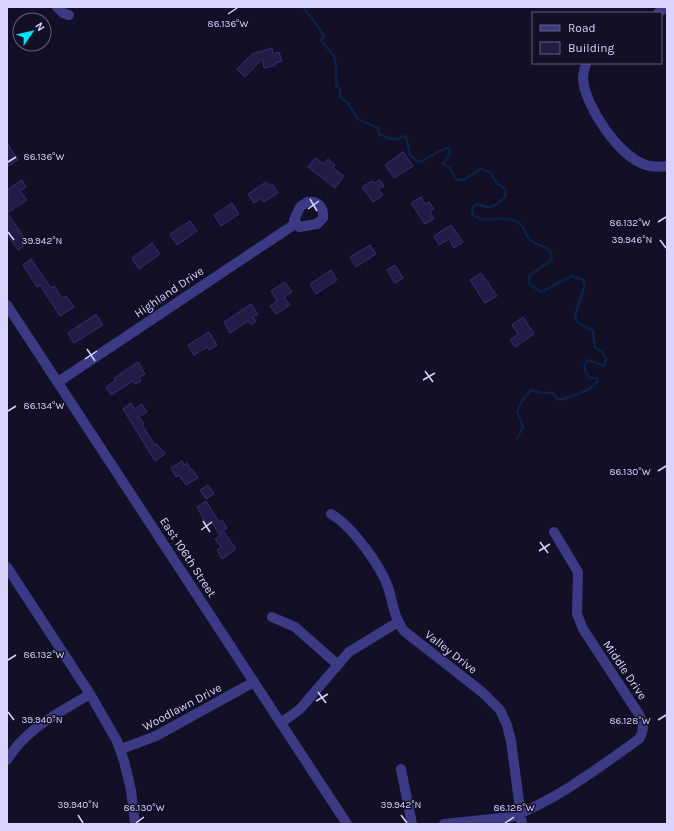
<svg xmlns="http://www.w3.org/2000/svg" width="674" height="831" viewBox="0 0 674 831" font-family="Karla,sans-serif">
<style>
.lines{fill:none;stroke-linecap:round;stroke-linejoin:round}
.stream{stroke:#0c2248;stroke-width:2.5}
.building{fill:#241b47;stroke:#3b2d73}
.minor{stroke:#3d3a85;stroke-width:10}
.tertiary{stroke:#3d3a85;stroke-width:10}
.ticks{fill:none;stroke:#d9d4ff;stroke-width:1.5}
.labels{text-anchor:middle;stroke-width:3;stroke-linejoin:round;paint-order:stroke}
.street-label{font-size:12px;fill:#d9d4ff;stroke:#130f26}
.ticks-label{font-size:10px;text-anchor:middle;fill:#d9d4ff;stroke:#130f26;stroke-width:3;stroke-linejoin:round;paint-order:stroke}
</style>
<rect width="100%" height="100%" fill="#130f26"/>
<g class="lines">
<path class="stream" d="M303 7 324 35 321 41 334 56 336 65V85L340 90V97L348 103 358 119 378 128 379 134C387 137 396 143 403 136L406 137 410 155 418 162C429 160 437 149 449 148L450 154 443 164 450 168C458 192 469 174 481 169L490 172 497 183 506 190 505 197C500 201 495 208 488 207 484 207 481 204 476 204L472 209 473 215C489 225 497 215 512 220 527 225 523 233 530 240 536 244 544 246 550 250L552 258 550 261 529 276V284L541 292 572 276 583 280 585 285 575 315C577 326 585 325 593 331L595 347 603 353 607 360 605 362 604 366 588 360C582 365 585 373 590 378H597L598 380C593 391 570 397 559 400L552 393H541L531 390 522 401 517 411 523 427 517 439"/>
</g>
<path class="building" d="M272 48 273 54 279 52 282 61 275 63 276 65 264 68 262 59 245 77 237 69 252 54Z
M7 143 18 160 7 167Z
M403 152 413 166 394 178 385 165Z
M315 158 324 164 328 159 335 165 333 168 344 176 335 188 308 167Z
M22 180 26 187 20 191 27 200 7 213 28 243 18 250 7 234V198L10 196 7 190Z
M380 180 384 186 378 189 383 195 373 202 362 187 372 181 374 183Z
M266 182 269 186 272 184 278 193 264 202 262 198 254 203 248 194Z
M421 197 425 204 429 202 434 209 430 212 434 219 425 224 411 203Z
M232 203 239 214 221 226 214 215Z
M190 221 197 231 177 245 170 234Z
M451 225 463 242 454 248 449 239 439 245 434 236Z
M152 243 160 254 139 269 132 258Z
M370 245 376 254 356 267 350 257Z
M31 259 51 288 54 286 62 298 66 296 74 307 60 316 40 285 37 287 23 265Z
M395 265 403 278 395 283 387 270Z
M331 270 337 280 316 294 310 284Z
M481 273 497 296 485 303 470 280Z
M285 282 292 292 284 297 290 305 276 314 270 306 277 301 271 291Z
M251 304 258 314 253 317 256 321 251 325 248 321 230 333 224 322Z
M96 314 103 325 74 343 68 333Z
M523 317 534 334 515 347 510 340 518 334 512 325Z
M209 332 217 345 209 350 207 347 194 355 188 345Z
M138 362 145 374 139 378 141 381 135 384 133 381 111 395 106 387 116 380 114 378Z
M131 403 135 409 142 404 147 412 139 417 144 424 142 425 155 445 157 444 165 454 155 461 123 409Z
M182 461 184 465 187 463 191 470 192 469 198 478 186 485 179 475 176 477 171 468Z
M208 485 214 494 206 499 200 490Z
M206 501 219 522 222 520 227 528 219 534 211 521 206 524 197 507Z
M224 532 236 549 222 559 217 550 221 547 215 539Z"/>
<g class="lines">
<path class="minor" d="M57 7 63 13 69 15
M658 13 666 7
M586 63C585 68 583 73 583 78 584 105 619 157 646 165 652 167 660 167 667 166
M307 202C318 200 324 207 323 218L317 224 299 227 294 220 300 207Z
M58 382 295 224
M331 514C352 526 380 565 388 587 393 603 394 618 404 631L482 692 500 710 507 725 511 741 522 824
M7 567 90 694 117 741 124 761 131 790 135 824
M272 617 295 627 337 664
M281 723 300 709 349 652 398 622
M121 749 156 736 254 682
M7 760C26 728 59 713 90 694
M401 769 412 824
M444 824 511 817C558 799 598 768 639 739 644 731 644 725 640 716L583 629 577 614 578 572 554 532"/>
<path class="tertiary" d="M7 305 347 824"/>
</g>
<path class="ticks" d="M228 14 237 8M8 162 16 157M310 199 317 211M308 209 319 201M658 222 666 217M8 232 14 240M660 240 666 248M87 349 95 361M85 359 97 351M425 371 433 382M423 380 435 373M8 411 16 406M658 471 666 466M203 521 210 532M201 530 212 522M540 542 548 553M539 551 550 544M8 660 16 655M318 692 326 703M316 701 328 694M8 712 14 720M658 720 666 715M78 815 83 823M401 815 407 823M136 823 144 817M505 823 514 817"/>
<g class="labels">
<g class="street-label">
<text transform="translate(169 292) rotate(-34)" y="4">Highland Drive</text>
<text transform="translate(188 557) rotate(57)" y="4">East 106th Street</text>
<text transform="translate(451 652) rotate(38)" y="4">Valley Drive</text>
<text transform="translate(625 670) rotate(56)" y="4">Middle Drive</text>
<text transform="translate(182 707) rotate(-28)" y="4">Woodlawn Drive</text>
</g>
</g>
<g class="ticks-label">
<text x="228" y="27">86.136°W</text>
<text x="44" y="160">86.136°W</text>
<text x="630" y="226">86.132°W</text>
<text x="632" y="243">39.946°N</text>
<text x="42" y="244">39.942°N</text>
<text x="44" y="409">86.134°W</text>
<text x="630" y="475">86.130°W</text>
<text x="44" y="658">86.132°W</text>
<text x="42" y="723">39.940°N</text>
<text x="630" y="724">86.128°W</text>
<text x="78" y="808">39.940°N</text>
<text x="401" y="808">39.942°N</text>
<text x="144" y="811">86.130°W</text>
<text x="514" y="811">86.128°W</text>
</g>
<rect width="674" height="831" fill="none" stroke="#d9d4ff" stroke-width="16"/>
<rect x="532" y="12" width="130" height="52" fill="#130f26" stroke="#625e7d"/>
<rect x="540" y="25" width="20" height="6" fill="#3d3a85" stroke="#625e7d"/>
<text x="568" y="32" font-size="12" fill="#d9d4ff">Road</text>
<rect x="540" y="42" width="20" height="12" fill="#241b47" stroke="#625e7d"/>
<text x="568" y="52" font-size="12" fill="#d9d4ff">Building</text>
<g transform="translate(32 32) rotate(56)"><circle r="19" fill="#130f26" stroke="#625e7d"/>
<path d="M0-3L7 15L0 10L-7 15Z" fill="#00e5ff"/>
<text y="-6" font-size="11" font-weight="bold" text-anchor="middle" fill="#d9d4ff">N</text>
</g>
</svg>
